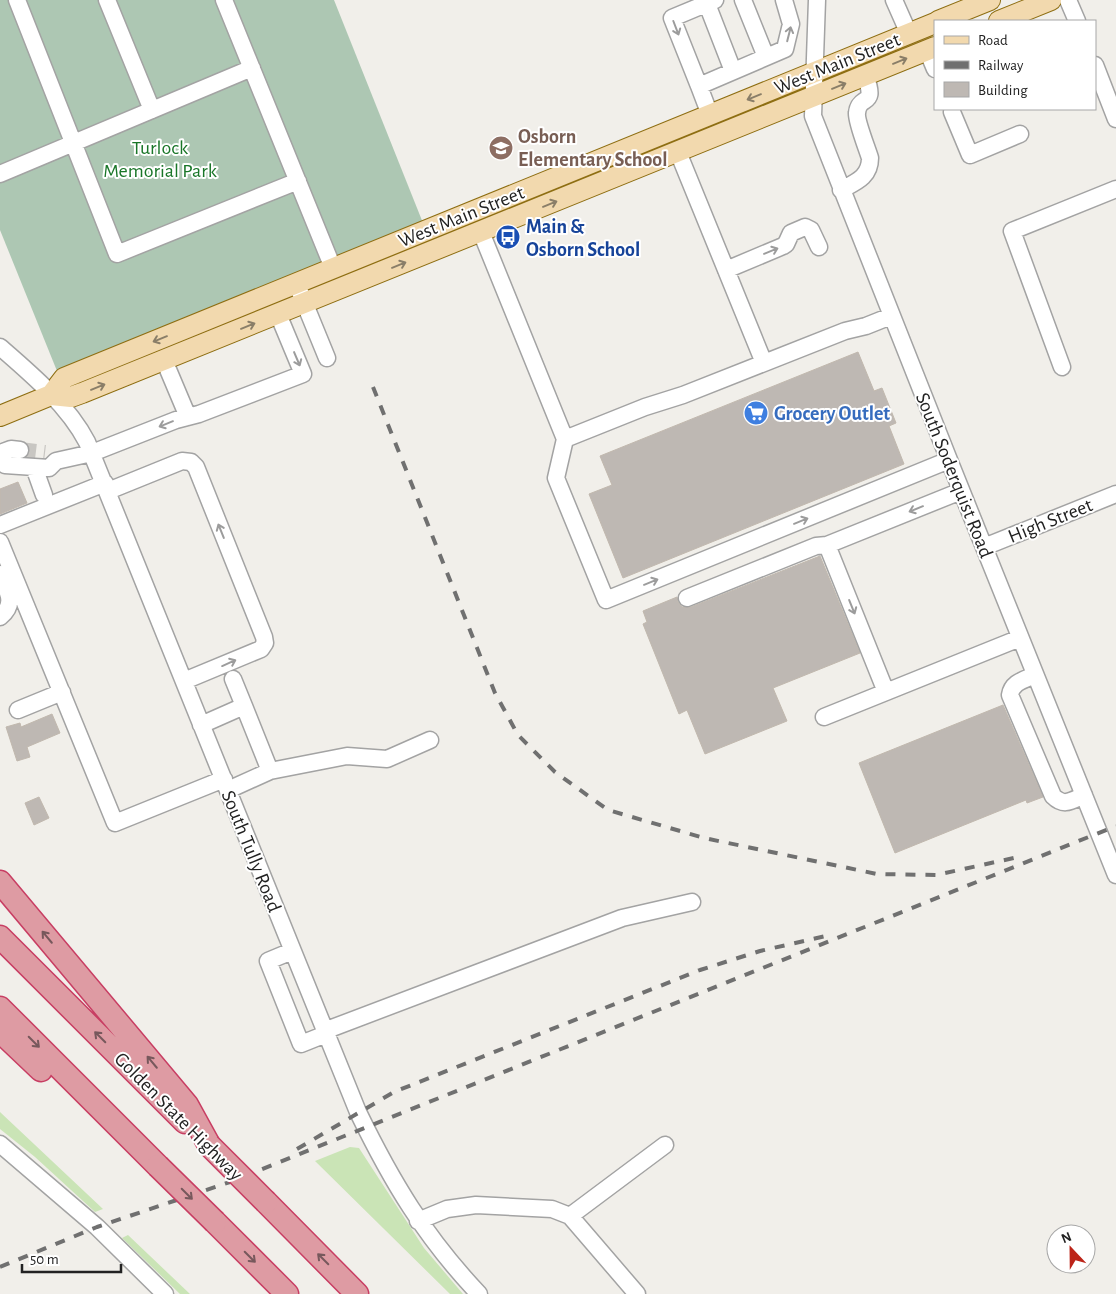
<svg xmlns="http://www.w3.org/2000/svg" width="1116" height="1294" viewBox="0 0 1116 1294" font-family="'Alegreya Sans',sans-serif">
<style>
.grass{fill:#cae4b6}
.cemetery{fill:#adc7b3}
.building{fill:#beb8b3;stroke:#c1b8ae}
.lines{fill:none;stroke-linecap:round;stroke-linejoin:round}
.minor-tunnel{stroke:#c8c6c2;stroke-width:16;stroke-dasharray:16 8;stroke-linecap:butt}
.minor-casing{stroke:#a3a3a3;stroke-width:19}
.major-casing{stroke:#8e6e12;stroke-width:22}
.highway-casing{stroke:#c83e63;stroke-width:25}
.minor{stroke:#fff;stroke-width:16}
.major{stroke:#f2d9ae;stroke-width:20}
.highway{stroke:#de9ba3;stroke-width:22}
.rail{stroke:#707070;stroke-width:4;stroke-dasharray:10 10;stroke-linecap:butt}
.highway-bridge-casing{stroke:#c83e63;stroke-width:25;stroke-linecap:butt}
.highway-bridge{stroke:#de9ba3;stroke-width:22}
.oneway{stroke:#9c9c9c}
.oneway2{stroke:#8a7e68}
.oneway3{stroke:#77585c}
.labels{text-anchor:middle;stroke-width:4;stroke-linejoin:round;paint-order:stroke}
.street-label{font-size:20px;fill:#222;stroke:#fff}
.education-label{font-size:20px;font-weight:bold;fill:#785e54;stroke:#fff;text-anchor:start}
.park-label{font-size:20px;fill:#197628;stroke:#fff}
.transit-label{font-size:20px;font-weight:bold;fill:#164399;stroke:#fff;text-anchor:start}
.shop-label{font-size:20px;font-weight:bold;fill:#366cbe;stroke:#fff;text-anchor:start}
</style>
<rect width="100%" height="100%" fill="#f1efea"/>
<path class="grass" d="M0 1112 103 1209 95 1212 35 1157 0 1129Z
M350 1147 359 1148 424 1248 463 1294H450L315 1161Z
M128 1235 190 1294H180L122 1238Z"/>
<path class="cemetery" d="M0 0H334L423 223 57 371 0 230Z"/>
<path class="building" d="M858 352 874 391 882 388 896 423 889 426 904 464 623 578 589 494 612 485 600 456Z
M18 482 27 503 0 514V489Z
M820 556 860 653 773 688 787 721 705 754 687 710 679 714 643 624 647 622 643 611 677 597 678 602 682 607H691Z
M1003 705 1043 797 1027 803 1026 800 895 853 859 763Z
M52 714 60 733 27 747 30 757 17 761 6 727 20 723 21 727Z
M39 797 49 818 34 825 25 803Z"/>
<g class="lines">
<path class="minor-tunnel" d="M20 450 45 453"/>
<defs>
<path id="minor" d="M17 0 117 254 298 181
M107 0 152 110
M224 0 333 268
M715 0 672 18 699 86 785 49 791 24 784 0
M743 0 766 57
M817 0 813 116 949 460 1116 875
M894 0 909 34
M1068 0 1077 21
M707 4 733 71
M927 50 935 69
M1095 65 1116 119
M699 86 710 115
M952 112 970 155 1020 134
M678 152 764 363
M0 174 252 68
M841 190C856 182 870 177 870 158 867 148 856 121 857 113 859 93 878 109 865 75
M481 232 565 439 645 407 683 395 845 331 866 326 891 316
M726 270 783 246 786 244 791 233 805 227 811 230 819 247
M300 292 327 358
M0 347C30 373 68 405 87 442L358 1112C392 1182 425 1237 479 1294
M164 360 188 417
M1062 367 1012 231 1116 189
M565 439 556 478 606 600 949 460
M0 453 11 449 20 450
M5 465 49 468 56 461 92 453 176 420 199 414 303 374 278 314
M34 467 44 495
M108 491 182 461 191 462 196 467 264 637 265 643 261 649 184 681
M0 525 105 483
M0 542 115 823 224 779
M984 547 1116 494
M0 574C7 591 17 603 0 617
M687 598 816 546 827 545
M1035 675C1024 680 1012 682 1010 695L1053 796C1064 807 1071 801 1084 795
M886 692 827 545 961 491
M18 710 62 692
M824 717 1020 638
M201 725 244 706 233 679
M270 771 347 756 387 759 430 740
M228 790 270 771 244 706
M292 951 268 961 301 1044 326 1034
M324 1031 622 918 692 902
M0 1144 97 1227 165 1294
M570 1216 665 1145
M418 1221 447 1209 476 1205 552 1209 570 1216 637 1294"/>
<path id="major" d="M938 21 990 0
M999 21 1051 0
M51 395 64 378 935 23
M0 416 51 395 71 397 82 393 935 47"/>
<path id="highway" d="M0 882 187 1105 209 1145
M0 937 185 1122
M0 1008 158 1166
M0 1031 41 1070
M266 1202 357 1294
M215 1222 287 1294"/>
</defs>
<use href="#minor" class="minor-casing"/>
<use href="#major" class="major-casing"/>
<use href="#highway" class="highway-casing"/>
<use href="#minor" class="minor"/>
<use href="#major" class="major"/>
<use href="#highway" class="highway"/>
<path class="rail" d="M373 387 495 693 518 735 555 772 608 810 704 838 877 874 936 875 1023 856
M297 1149 394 1092 700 970 760 951 826 936
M0 1267 97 1227 230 1182 1116 826"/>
<defs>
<path id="highway-bridge" d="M209 1145 266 1202
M158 1166 215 1222"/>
</defs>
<use href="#highway-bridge" class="highway-bridge-casing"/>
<use href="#highway-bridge" class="highway-bridge"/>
</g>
<defs><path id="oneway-shaft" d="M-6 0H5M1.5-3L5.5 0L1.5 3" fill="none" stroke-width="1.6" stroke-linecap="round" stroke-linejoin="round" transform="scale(1.25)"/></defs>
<g class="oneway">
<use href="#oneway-shaft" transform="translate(676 28) rotate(69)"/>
<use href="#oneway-shaft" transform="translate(789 34) rotate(-76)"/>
<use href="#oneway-shaft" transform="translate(771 251) rotate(-22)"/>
<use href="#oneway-shaft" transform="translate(297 359) rotate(67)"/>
<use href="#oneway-shaft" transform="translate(166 424) rotate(158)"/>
<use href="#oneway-shaft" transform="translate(916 509) rotate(158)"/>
<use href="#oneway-shaft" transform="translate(801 521) rotate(-22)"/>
<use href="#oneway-shaft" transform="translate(221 531) rotate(-112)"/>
<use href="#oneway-shaft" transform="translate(651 582) rotate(-22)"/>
<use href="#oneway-shaft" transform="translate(852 607) rotate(68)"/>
<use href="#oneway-shaft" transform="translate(229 663) rotate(-24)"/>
</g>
<g class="oneway2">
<use href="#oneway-shaft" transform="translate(900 61) rotate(-22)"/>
<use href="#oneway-shaft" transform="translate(839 86) rotate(-22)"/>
<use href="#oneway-shaft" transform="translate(754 97) rotate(158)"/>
<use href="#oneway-shaft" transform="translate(550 204) rotate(-22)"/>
<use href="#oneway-shaft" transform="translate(399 265) rotate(-22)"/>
<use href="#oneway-shaft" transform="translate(248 326) rotate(-22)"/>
<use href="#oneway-shaft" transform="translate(160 339) rotate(158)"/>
<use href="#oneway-shaft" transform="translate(98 387) rotate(-22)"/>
</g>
<g class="oneway3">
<use href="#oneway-shaft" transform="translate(47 937) rotate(-130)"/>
<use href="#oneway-shaft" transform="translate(100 1037) rotate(-135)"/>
<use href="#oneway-shaft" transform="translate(34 1042) rotate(45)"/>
<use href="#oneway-shaft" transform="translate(152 1062) rotate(-130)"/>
<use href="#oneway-shaft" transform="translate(187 1194) rotate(45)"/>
<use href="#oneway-shaft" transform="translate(250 1257) rotate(45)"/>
<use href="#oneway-shaft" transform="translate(323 1259) rotate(-135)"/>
</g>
<defs>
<symbol id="school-disc" viewBox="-11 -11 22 22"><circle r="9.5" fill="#8d6e63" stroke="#fff"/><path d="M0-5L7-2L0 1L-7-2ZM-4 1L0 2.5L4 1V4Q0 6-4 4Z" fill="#fff"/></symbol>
<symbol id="bus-disc" viewBox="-11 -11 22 22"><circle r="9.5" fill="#1a4fb4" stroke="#fff"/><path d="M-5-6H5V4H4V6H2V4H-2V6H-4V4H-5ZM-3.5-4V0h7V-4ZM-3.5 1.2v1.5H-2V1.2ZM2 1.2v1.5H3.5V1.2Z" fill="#fff"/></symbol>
<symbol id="supermarket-disc" viewBox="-11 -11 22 22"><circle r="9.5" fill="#3f7fe0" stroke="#fff"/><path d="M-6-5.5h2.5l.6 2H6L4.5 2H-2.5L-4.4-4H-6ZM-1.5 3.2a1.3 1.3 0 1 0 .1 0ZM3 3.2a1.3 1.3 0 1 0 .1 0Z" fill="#fff"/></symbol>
</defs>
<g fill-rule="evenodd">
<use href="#school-disc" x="487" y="134" width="28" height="28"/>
<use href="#bus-disc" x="494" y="223" width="28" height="28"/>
<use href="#supermarket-disc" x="742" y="399" width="28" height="28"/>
</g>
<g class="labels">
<g class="street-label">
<text transform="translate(837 63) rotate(-22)" y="7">West Main Street</text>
<text transform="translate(461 216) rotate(-22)" y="7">West Main Street</text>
<text transform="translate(955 475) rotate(68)" y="7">South Soderquist Road</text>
<text transform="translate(1050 520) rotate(-22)" y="7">High Street</text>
<text transform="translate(252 851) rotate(68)" y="7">South Tully Road</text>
<text transform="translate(179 1116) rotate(45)" y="7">Golden State Highway</text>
</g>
<g class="education-label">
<text x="518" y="143">Osborn<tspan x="518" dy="23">Elementary School</tspan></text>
</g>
<g class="park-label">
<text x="160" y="154">Turlock<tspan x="160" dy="23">Memorial Park</tspan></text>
</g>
<g class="transit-label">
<text x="526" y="233">Main &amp;<tspan x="526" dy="23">Osborn School</tspan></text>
</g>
<g class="shop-label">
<text x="774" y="420">Grocery Outlet</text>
</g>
</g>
<rect x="934" y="20" width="162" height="90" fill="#ffffff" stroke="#a7a7a7"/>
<rect x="944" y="36" width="25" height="8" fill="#f2d9ae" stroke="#a7a7a7"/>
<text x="978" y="45" font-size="15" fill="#222222">Road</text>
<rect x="944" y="61" width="25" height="8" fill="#707070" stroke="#a7a7a7"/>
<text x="978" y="70" font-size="15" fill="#222222">Railway</text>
<rect x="944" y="82" width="25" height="15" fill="#beb8b3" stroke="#a7a7a7"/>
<text x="978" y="95" font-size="15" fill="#222222">Building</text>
<g transform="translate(1071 1249) rotate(338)"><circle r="24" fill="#ffffff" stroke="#a7a7a7"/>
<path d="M0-4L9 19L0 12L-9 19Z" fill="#bc2418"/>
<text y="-8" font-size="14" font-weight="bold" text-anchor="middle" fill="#222222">N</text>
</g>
<path d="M22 1264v8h99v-8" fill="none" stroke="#222222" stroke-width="2.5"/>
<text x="30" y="1264" font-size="15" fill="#222222" stroke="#ffffff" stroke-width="4" paint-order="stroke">50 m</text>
</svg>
